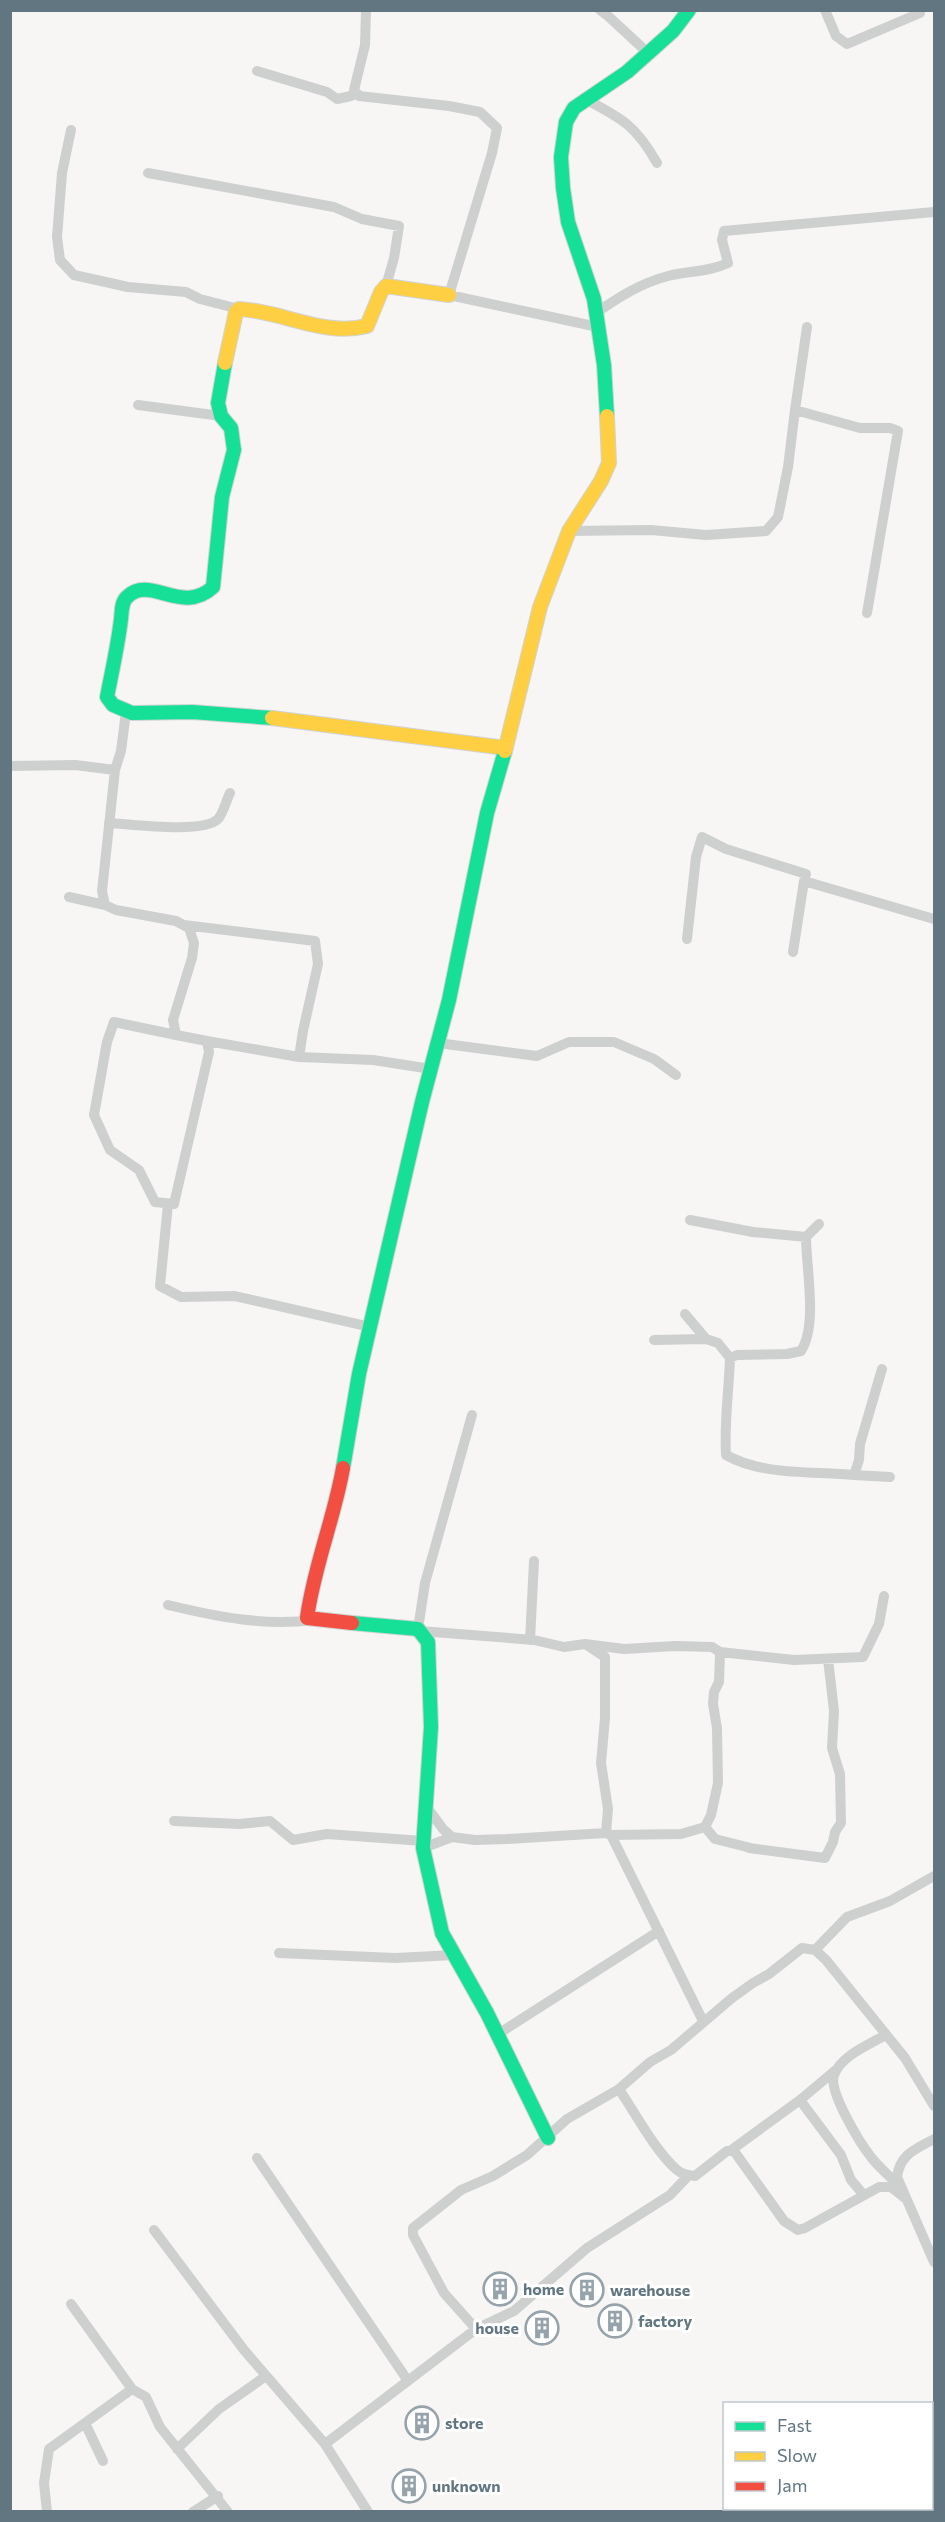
<svg xmlns="http://www.w3.org/2000/svg" width="945" height="2522" viewBox="0 0 945 2522" font-family="Commissioner,sans-serif">
<style>
.lines{fill:none;stroke-linecap:round;stroke-linejoin:round}
.fast-casing{stroke:#d0d3d4;stroke-width:16}
.slow-casing{stroke:#d0d3d4;stroke-width:16}
.jam-casing{stroke:#d0d3d4;stroke-width:16}
.street{stroke:#ced0d0;stroke-width:10}
.fast{stroke:#16e098;stroke-width:14}
.slow{stroke:#ffcf43;stroke-width:14}
.jam{stroke:#f24e42;stroke-width:14}
.labels{text-anchor:middle;stroke-width:6;stroke-linejoin:round;paint-order:stroke}
.poi-label{font-size:16px;font-weight:bold;fill:#617681;stroke:#fff;text-anchor:start}
</style>
<rect width="100%" height="100%" fill="#f7f6f5"/>
<g class="lines">
<defs>
<path id="fast" d="M225 363 218 403 221 416 231 428 234 450 222 497 213 587C182 616 150 574 127 597 121 603 122 611 121 619 118 645 112 671 107 697L113 705 132 713 192 712 272 718
M607 416 604 365 594 299 568 222 563 188 561 157 566 122 574 108 627 72 673 31 689 10
M343 1468 359 1374 422 1102 449 1000 487 813 505 751
M352 1623 418 1629 428 1642 431 1727 423 1848 442 1933 487 2013 548 2138"/>
<path id="slow" d="M225 363 236 312 239 309C283 311 323 337 367 326L381 292 386 286 449 295
M272 718 506 748
M505 751 540 607 569 531 601 481 609 463 607 416"/>
<path id="jam" d="M343 1468C334 1519 314 1566 307 1618L352 1623"/>
</defs>
<use href="#fast" class="fast-casing"/>
<use href="#slow" class="slow-casing"/>
<use href="#jam" class="jam-casing"/>
<path class="street" d="M366 10 365 45 354 90 359 96 449 106 480 112 497 128 492 153 449 295 598 327
M600 10 608 16 648 53
M825 10 836 36 847 44 920 13
M257 71 327 92 337 99 351 96 356 93
M587 100C623 119 636 126 657 163
M71 130 62 173 57 237 60 260 74 275 128 287 186 292 200 299 239 309
M148 173 334 207 362 219 399 226 394 258 386 286
M596 313C619 297 641 283 668 276 688 271 709 272 728 263L722 240 724 231 934 212
M138 405 221 416
M795 410 807 327
M569 531 651 530 706 535 766 531 778 517 788 467 795 410 860 428H890L898 431 867 613
M10 766 75 765 115 770 121 751 126 712
M115 770 102 891 105 905 116 910 176 921 189 928 194 943 192 958 173 1020 176 1035 207 1041 209 1052 174 1204 155 1202 139 1170 110 1150 94 1115 107 1042 114 1022 176 1035
M109 823C130 824 203 834 218 819 223 814 226 801 230 793
M69 897 105 905
M184 925 315 941 318 964 303 1031 299 1057 207 1041
M687 939 696 857 702 837 726 849 806 874 804 881 934 919
M793 952 804 881
M438 1043 537 1056 569 1042H614L654 1059 676 1075
M299 1057 373 1060 431 1069
M168 1204 160 1286 181 1297 235 1296 371 1327
M690 1220 753 1232 806 1237 819 1224
M806 1237C806 1268 818 1325 801 1351L787 1354 737 1355 730 1358C729 1390 724 1422 726 1455 764 1476 812 1471 854 1475
M685 1314 706 1339
M654 1340 706 1339 718 1343 730 1358
M882 1369 860 1444 859 1460 854 1475 890 1477
M168 1605C218 1617 263 1626 314 1620
M418 1629 425 1583 472 1415
M420 1631 534 1640 564 1647 585 1644 624 1649 675 1646 712 1647 720 1652 794 1660 863 1657 879 1624 884 1596
M530 1640 534 1561
M587 1645 605 1657V1718L601 1763 608 1809 606 1833
M720 1652 719 1682 714 1692 713 1704 717 1728 718 1783 711 1815 705 1827 715 1839 755 1849
M426 1806 443 1829 452 1837 475 1840 507 1839 606 1833 611 1835 703 2021
M174 1821 239 1824 270 1821 293 1840 327 1834 423 1841
M611 1835 681 1834 705 1827
M423 1848 452 1837
M749 1848 825 1858 833 1842 835 1832 841 1823 840 1774 832 1748 834 1711 828 1659
M815 1950 847 1917 890 1901 934 1876
M279 1953 395 1958 454 1955
M498 2034 659 1931
M884 2036C868 2045 841 2056 834 2075 828 2091 860 2143 871 2157 879 2168 891 2176 899 2187
M619 2089C635 2113 656 2152 677 2170 683 2175 688 2175 695 2176L727 2151H734L784 2221 798 2230 805 2228 879 2187H891L905 2198
M800 2100 841 2155 851 2180 863 2194
M934 2139C916 2149 900 2154 897 2177L934 2262
M730 2151 800 2100 837 2069
M257 2158 408 2381
M154 2230 244 2350 325 2444 368 2512
M71 2304 132 2389 146 2397 160 2427 228 2512
M476 2329 444 2293 413 2235V2228L461 2190 493 2176 527 2155 567 2119 619 2089 650 2062 671 2050 732 1998 753 1983 769 1974 802 1948 815 1950 826 1960 905 2058 934 2106
M85 2423 103 2461
M325 2444 476 2329 514 2311 587 2248 670 2195 689 2175
M177 2449 219 2409 266 2376
M47 2512 44 2483 49 2449 132 2389
M193 2512 218 2496"/>
<use href="#fast" class="fast"/>
<use href="#slow" class="slow"/>
<use href="#jam" class="jam"/>
</g>
<defs>
<symbol id="building-ring" viewBox="-11 -11 22 22"><circle r="9.5" fill="#fff" stroke="#96a3aa" stroke-width="1.5"/><path d="M-4-6H4V6H1V3H-1V6H-4ZM-2.5-4.3h1.7v1.8h-1.7ZM.8-4.3h1.7v1.8H.8ZM-2.5-1h1.7V.8h-1.7ZM.8-1h1.7V.8H.8Z" fill="#96a3aa"/></symbol>
</defs>
<g fill-rule="evenodd">
<use href="#building-ring" x="481" y="2270" width="38" height="38"/>
<use href="#building-ring" x="568" y="2271" width="38" height="38"/>
<use href="#building-ring" x="596" y="2302" width="38" height="38"/>
<use href="#building-ring" x="523" y="2309" width="38" height="38"/>
<use href="#building-ring" x="403" y="2404" width="38" height="38"/>
<use href="#building-ring" x="390" y="2467" width="38" height="38"/>
</g>
<g class="labels">
<g class="poi-label">
<text x="523" y="2295">home</text>
<text x="610" y="2296">warehouse</text>
<text x="638" y="2327">factory</text>
<text x="519" y="2334" text-anchor="end">house</text>
<text x="445" y="2429">store</text>
<text x="432" y="2492">unknown</text>
</g>
</g>
<rect width="945" height="2522" fill="none" stroke="#617681" stroke-width="24"/>
<rect x="723" y="2402" width="210" height="108" fill="#ffffff" stroke="#c0c8cd" stroke-width="1.5"/>
<rect x="735" y="2422" width="30" height="9" fill="#16e098" stroke="#c0c8cd" stroke-width="1.5"/>
<text x="777" y="2432" font-size="18" fill="#617681">Fast</text>
<rect x="735" y="2452" width="30" height="9" fill="#ffcf43" stroke="#c0c8cd" stroke-width="1.5"/>
<text x="777" y="2462" font-size="18" fill="#617681">Slow</text>
<rect x="735" y="2482" width="30" height="9" fill="#f24e42" stroke="#c0c8cd" stroke-width="1.5"/>
<text x="777" y="2492" font-size="18" fill="#617681">Jam</text>
</svg>
